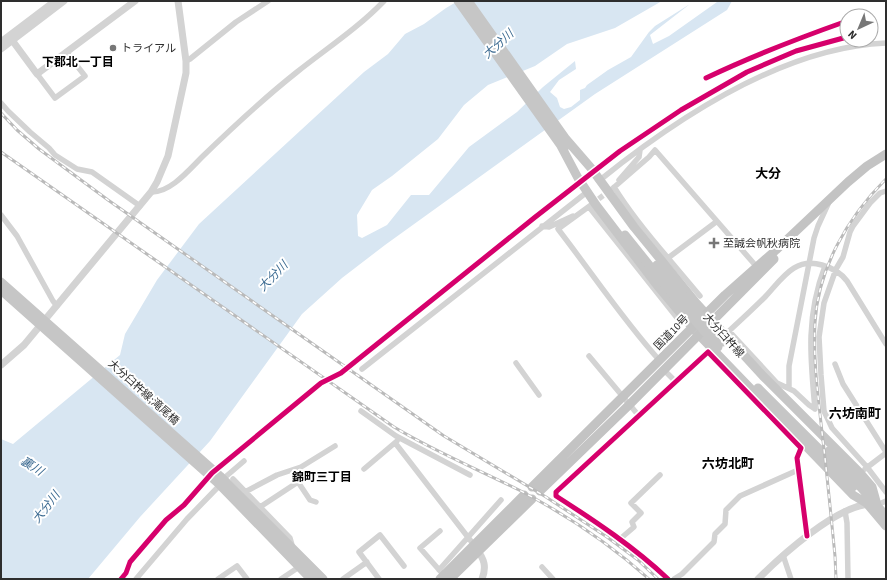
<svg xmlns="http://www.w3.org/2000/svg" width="887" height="580" viewBox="0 0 887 580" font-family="'Source Sans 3','Noto Sans JP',sans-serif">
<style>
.water{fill:#d8e6f2}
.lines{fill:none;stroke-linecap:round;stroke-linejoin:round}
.minor-tunnel{stroke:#d5d5d5;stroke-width:5.5;stroke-dasharray:5.5 3;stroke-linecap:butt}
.minor{stroke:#d3d3d3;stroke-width:5.5}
.tertiary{stroke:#d3d3d3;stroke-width:7}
.primary{stroke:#c6c6c6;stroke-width:9}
.trunk{stroke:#c3c3c3;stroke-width:9}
.rail-casing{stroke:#bababa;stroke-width:3}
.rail{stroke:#fff;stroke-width:1.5;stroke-dasharray:4.5;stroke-linecap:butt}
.primary-bridge{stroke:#c6c6c6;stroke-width:9}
.cycleway-casing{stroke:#fff;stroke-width:8}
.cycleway{stroke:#d6006c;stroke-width:5}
.poi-dot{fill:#777;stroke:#fff;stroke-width:1.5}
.labels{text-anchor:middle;stroke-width:4;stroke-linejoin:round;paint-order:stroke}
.poi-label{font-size:11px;fill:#2e2e2e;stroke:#fff;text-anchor:start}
.street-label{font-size:11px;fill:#2e2e2e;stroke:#fff}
.water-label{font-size:12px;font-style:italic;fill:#3b6a91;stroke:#fff}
.neighbourhood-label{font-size:12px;font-weight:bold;fill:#000;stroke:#fff}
.quarter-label{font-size:13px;font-weight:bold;fill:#000;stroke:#fff}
</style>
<rect width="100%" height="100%" fill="#fff"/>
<path class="water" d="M458 1H662L615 28 567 44 535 66 488 85 464 105 438 139 392 176 372 190 357 215 358 236 362 238 387 225 411 195H429L469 147 517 112 543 87 575 61 576 69 559 80 550 92 557 98 560 107 564 109 571 107 580 100V90L585 88 587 85 608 70 631 57 649 32 655 26 690 4 650 35 653 44 669 36 717 2 732 1 727 10 595 94 385 245 342 278 302 314 210 441 140 517 88 579H1V439L13 444 120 355 125 334 157 280 199 224 364 72 388 54 405 34 424 24 446 8Z"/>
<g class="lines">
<path class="minor-tunnel" d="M592 204 609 191"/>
<path class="minor" d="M186 61 190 59 236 22 268 1
M37 74 55 98 85 76 67 53
M1 103 8 111 30 132 49 148 55 155 77 169 92 172 140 206
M600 180C677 118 784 47 886 43
M619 180 639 157 640 150
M614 187C630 213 649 236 668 258L667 261
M612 189 649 157 655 150 756 266
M886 191 880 193 870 203 853 226 850 232 843 257 836 269 824 303 819 337 821 375 824 411 832 428 867 467 886 492
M151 192C170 193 189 170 202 157 232 128 264 98 297 72 326 49 358 28 384 1
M591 205 558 229C592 273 623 320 660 361
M589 207 678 319
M1 215 17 236 53 301 57 306
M542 226 549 227 573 216
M700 296 668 258 716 222
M589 356 639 416
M516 363 539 395
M835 364 843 384 886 452
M362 369 587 192
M664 370 676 382
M789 388V366L814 238 818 226 829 202
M815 409 809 405 794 391 777 383 729 331C741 320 753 309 765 297 782 279 794 257 822 265 833 268 840 272 847 281L886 344
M815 409C810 356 806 316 825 266
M361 411 396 436 470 475
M779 424 801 448 797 458 807 536
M396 444 474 545
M364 469 397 441
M865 469 886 453
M223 479 244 461
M233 479 290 538 292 545
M245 492 277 475 301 467 335 446
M877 505 886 501
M260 507 298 482 310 500 316 502
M845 511 847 523 848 579
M440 531 420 548 441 572
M620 539 634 527 632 522 641 513 631 503 660 475
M783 555 791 579
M542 567 553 579
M439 570 501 500
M136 579 187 519 220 485
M218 579 237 566 247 579
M281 579 299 567
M343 579 367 562
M379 579 359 552 380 535 404 566
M668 579C634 547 595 521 556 496V492L708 352 766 411
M674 579 682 574 714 542 715 534 725 524 726 510 740 496 798 470"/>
<path class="tertiary" d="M9 36 37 74 135 1
M1 42 55 1
M1 49 64 1
M1 365 24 345 151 192 157 182 168 156 186 73V61L178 1
M476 548C484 559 487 566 482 579
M758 579C781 556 837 505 871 504"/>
<path class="primary" d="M458 1 564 150
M468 1 568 142
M565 138 591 168 634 227 697 304 763 376 860 473 872 487 877 505
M561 146 578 178 596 205 657 285 698 334 853 495 868 504
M1 282 220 476 323 579
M1 290 220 485 311 579
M758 388 823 453 853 487
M829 451 886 516
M864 500 886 526"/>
<path class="trunk" d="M532 487 725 295 776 250 848 182 867 166 886 154
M540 491 629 405 774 259
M440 579 524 495
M450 579 532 499"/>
<defs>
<path id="rail" d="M1 113 17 130 39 149 108 200 444 436 546 497 607 537 638 560 658 579
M1 152 394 427C434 451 477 469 519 490 565 514 610 544 649 579
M836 579 835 556C831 515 827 474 822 432 818 396 813 359 815 323 818 268 848 217 886 179"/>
</defs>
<use href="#rail" class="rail-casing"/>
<use href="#rail" class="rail"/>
<path class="primary-bridge" d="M625 235 673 295 718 347
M657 265 723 342"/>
<defs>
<path id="cycleway" d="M706 78C752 56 799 38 847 21
M121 579 126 573 130 562 166 520 184 505 212 473 321 383 341 373 534 218 620 151 681 110 747 72 796 51 847 37
M668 579C634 547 595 521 556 496V492L708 352 801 448 797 458 807 536"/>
</defs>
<use href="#cycleway" class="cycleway-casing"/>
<use href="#cycleway" class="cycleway"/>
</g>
<g class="poi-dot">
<circle cx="113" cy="48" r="4"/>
<path d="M712 237h4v4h4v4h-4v4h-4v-4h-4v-4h4z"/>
</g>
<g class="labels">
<g class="poi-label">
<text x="121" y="52">トライアル</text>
<text x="723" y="247">至誠会帆秋病院</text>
</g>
<g class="street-label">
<text transform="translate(671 332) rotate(-46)" y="4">国道10号</text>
<text transform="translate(724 335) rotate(48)" y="4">大分臼杵線</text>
<text transform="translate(144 392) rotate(42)" y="4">大分臼杵線;滝尾橋</text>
</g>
<g class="water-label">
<text transform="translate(498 44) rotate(-42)" y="4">大分川</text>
<text transform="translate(273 276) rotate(-46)" y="4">大分川</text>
<text transform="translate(32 466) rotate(32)" y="4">裏川</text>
<text transform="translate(46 507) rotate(-52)" y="4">大分川</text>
</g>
<g class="neighbourhood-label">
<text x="78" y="66">下郡北一丁目</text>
<text x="322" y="481">錦町三丁目</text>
</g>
<g class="quarter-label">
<text x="768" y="178">大分</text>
<text x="855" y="418">六坊南町</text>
<text x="728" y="468">六坊北町</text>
</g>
</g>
<rect width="887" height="580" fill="none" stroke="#2e2e2e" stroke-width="4"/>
<g transform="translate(859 28) rotate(224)"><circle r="19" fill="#ffffff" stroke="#ababab"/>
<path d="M0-3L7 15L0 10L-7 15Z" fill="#777777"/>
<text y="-6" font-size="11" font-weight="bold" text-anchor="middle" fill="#2e2e2e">N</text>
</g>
</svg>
